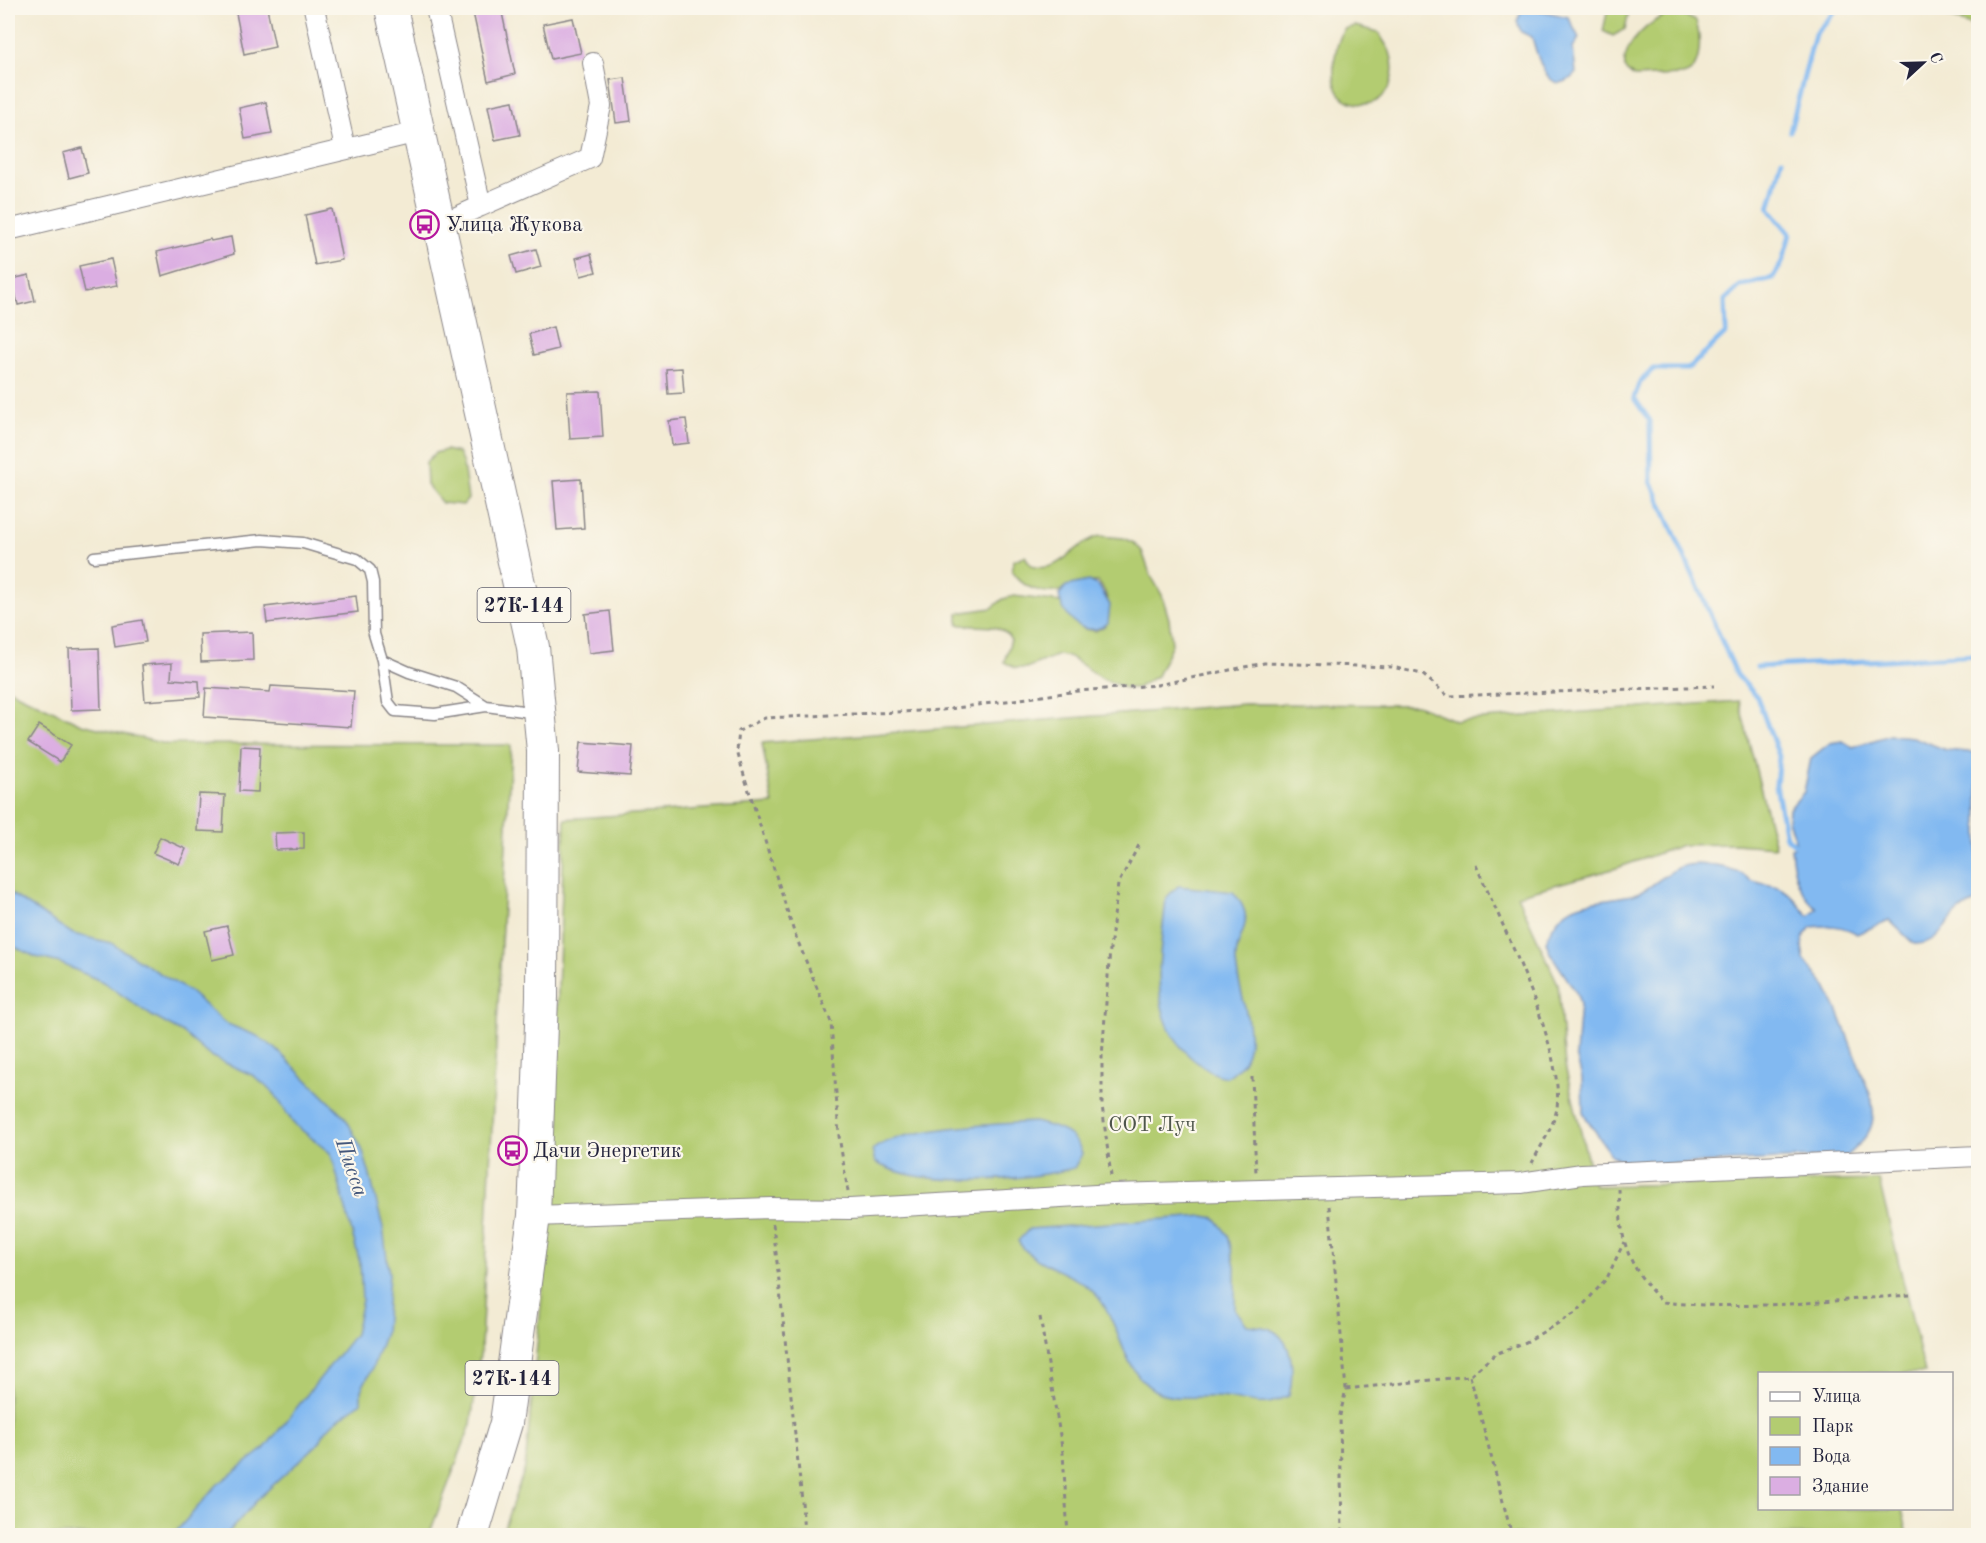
<svg xmlns="http://www.w3.org/2000/svg" width="1986" height="1543" viewBox="0 0 1986 1543" font-family="'Old Standard TT',serif">
<style>
.green{fill:#b3cc71;stroke:#6a7756;stroke-width:1.5}
.water{fill:#82b9f1;stroke:#526e96;stroke-width:1.5}
.lines{fill:none;stroke-linecap:round;stroke-linejoin:round}
.stream{stroke:#82b9f1;stroke-width:5}
.building{fill:#dbaee2}
.service-casing{stroke:#8a8688;stroke-width:13}
.minor-casing{stroke:#8a8688;stroke-width:22}
.primary-casing{stroke:#8a8688;stroke-width:34}
.path{stroke:#8a8688;stroke-width:3;stroke-dasharray:4.5 4.5;stroke-linecap:butt}
.service{stroke:#fff;stroke-width:10}
.minor{stroke:#fff;stroke-width:20}
.primary{stroke:#fff;stroke-width:32}
.labels{text-anchor:middle;stroke-width:4.5;stroke-linejoin:round;paint-order:stroke}
.shield{fill:#fbf7ec;stroke:#636270;stroke-width:1.5}
.shield-label{font-size:20px;font-weight:bold;fill:#22223b}
.poi-label{font-size:21px;fill:#22223b;stroke:#fbf7ec;text-anchor:start}
.park-label{font-size:21px;fill:#4e554b;stroke:#fbf7ec}
.water-label{font-size:22px;font-style:italic;fill:#44577b;stroke:#fbf7ec}
</style>
<rect width="100%" height="100%" fill="#fbf7ec"/>
<filter id="ink" filterUnits="userSpaceOnUse"><feTurbulence type="fractalNoise" baseFrequency=".0167" numOctaves="2"/><feDisplacementMap in="SourceGraphic" scale="12" xChannelSelector="R" yChannelSelector="G"/><feConvolveMatrix kernelMatrix="1 2 1 2 8 2 1 2 1" color-interpolation-filters="sRGB"/></filter>
<filter id="wash" filterUnits="userSpaceOnUse"><feTurbulence type="fractalNoise" baseFrequency=".008" numOctaves="4" result="noise"/><feDisplacementMap in="SourceGraphic" scale="24" xChannelSelector="R" yChannelSelector="G"/><feGaussianBlur stdDeviation="1.35" result="paint"/><feColorMatrix in="noise" values="0 0 0 0 0 0 0 0 0 0 0 0 0 0 0 0 0 1.4 0 .05"/><feComposite in="paint" operator="in"/></filter>
<g filter="url(#wash)">
<rect width="100%" height="100%" fill="#f3ebd4"/>
<path class="green" d="M1608 8H1630L1625 29 1613 36 1603 31Z
M1935 8H1978V28L1944 15Z
M1675 11 1696 21C1701 37 1703 72 1682 75L1634 77 1625 69C1621 43 1652 19 1675 11Z
M1355 26 1378 32C1382 39 1387 45 1390 52 1398 73 1389 105 1362 104 1323 103 1332 51 1344 29Z
M446 450 458 453 463 464 468 499 463 505 442 503 427 485 426 462 435 453Z
M1100 536 1123 538 1134 543 1142 551 1150 574 1162 595 1169 619 1172 644 1157 676 1137 688H1125L1103 679 1070 657 1058 655 1026 668H1015L1004 662 1011 640C999 619 979 630 958 624V613L992 608 1003 599 1014 596 1061 602 1084 629 1096 631 1106 625C1108 608 1111 596 1098 582 1084 581 1075 589 1062 591 1042 595 1022 588 1012 571L1014 560 1025 556 1031 566C1061 575 1073 543 1100 536Z
M8 689 81 724 166 744 511 745 481 1347 471 1424 429 1535H8Z
M1739 701 1775 847 1735 844 1682 845 1617 868 1517 895 1558 984 1565 1066 1594 1186 1879 1180 1925 1373 1760 1374V1508L1902 1509 1908 1535 501 1536 525 1468 548 1233 565 819 773 804 762 743 1244 704 1417 705 1456 721Z"/>
<path class="water" d="M1534 9 1568 17 1579 38 1573 48 1576 73C1549 103 1537 56 1532 37L1521 32 1517 21 1522 10Z
M1088 581 1099 586 1110 605 1108 623C1086 640 1063 619 1059 595L1066 586Z
M1890 735 1913 737 1946 750 1978 753V900C1972 904 1964 907 1958 912 1943 926 1937 945 1914 944L1889 920 1857 934C1843 925 1828 925 1811 927L1804 936 1802 947 1804 959 1826 987 1837 1009 1871 1097C1878 1127 1868 1137 1846 1156L1630 1166 1611 1155 1583 1113 1582 1078 1576 1055 1580 1003 1576 992 1550 953 1546 942C1562 896 1591 904 1631 895 1651 891 1664 872 1683 866 1696 862 1721 866 1733 870 1741 872 1746 878 1753 881 1764 885 1774 884 1784 890 1794 896 1801 908 1809 916L1817 909C1798 892 1793 873 1791 848L1797 846 1788 820 1789 809 1804 792 1811 758 1830 743 1842 741 1853 747Z
M1178 886 1233 892C1260 923 1235 932 1236 961 1237 987 1254 1025 1248 1049 1245 1063 1238 1069 1227 1077 1212 1075 1205 1068 1194 1060 1144 1019 1161 955 1166 898Z
M8 892 73 934 111 943 190 992 225 1023 257 1036 275 1048 345 1117 362 1149 369 1172 383 1228 389 1274 385 1333 372 1369 361 1390V1402C346 1416 328 1421 320 1442L259 1498 226 1535H173L217 1485 264 1449 355 1334 362 1300 360 1263 334 1164 330 1153 293 1123 274 1093 254 1076 210 1056 183 1033 152 1016 103 982 60 963 36 957 8 944Z
M1034 1122C1056 1128 1075 1130 1082 1154L1074 1168C1023 1181 920 1189 875 1162L872 1150C901 1127 996 1124 1034 1122Z
M1204 1216 1215 1218 1228 1235 1235 1266V1309L1247 1325C1254 1326 1264 1326 1270 1329 1295 1341 1294 1374 1289 1396 1282 1398 1274 1403 1267 1403 1251 1405 1233 1397 1217 1397 1201 1396 1176 1400 1162 1394 1117 1375 1124 1317 1089 1288 1068 1270 1032 1265 1018 1241L1029 1229Z"/>
<g class="lines">
<path class="stream" d="M1790 131 1815 34 1838 8
M1782 159 1769 208 1790 234 1782 263 1773 278 1740 286 1725 300 1726 333 1688 369H1653L1640 382 1634 398 1650 421 1651 481 1737 675 1757 697 1779 756 1776 785 1780 807 1786 837 1797 846
M1757 667 1978 655"/>
</g>
<g id="blocks">
<path class="building" d="M235 8H267L275 47 244 54Z
M472 8H501L515 74 488 81Z
M573 18 581 53 551 59 543 24Z
M625 78 631 121 616 123 610 80Z
M513 101 520 135 495 140 488 106Z
M266 102 272 134 245 139 239 108Z
M82 148 88 173 69 178 63 153Z
M332 209 342 260 315 265 305 215Z
M231 237 234 254 162 276 157 252 210 239 211 241Z
M536 249 541 267 516 274 511 256Z
M591 254 596 272 581 276 576 258Z
M111 259 117 286 85 292 79 266Z
M29 275 35 301 18 305 12 279Z
M553 327 558 349 534 355 529 334Z
M682 368 684 393 668 394 666 369Z
M600 391 603 437 570 439 567 392Z
M686 419 689 443 672 445 669 421Z
M581 479 584 528 557 530 553 481Z
M356 596 358 612 267 623 265 607Z
M610 611 614 650 589 653 585 614Z
M142 620 146 642 115 647 112 625Z
M252 632 253 660 201 662 200 634Z
M99 648 101 709 71 710 69 649Z
M172 663 171 679 199 681 200 697 145 701 142 665Z
M271 686 354 691 351 727 204 717 206 688 270 692Z
M39 725 71 745 60 762 28 742Z
M581 742 633 746 630 776 578 772Z
M241 746 260 747 258 792 239 791Z
M199 794 225 795 223 832 197 831Z
M304 832V849L276 850 275 833Z
M160 837 186 849 179 864 153 853Z
M227 926 234 955 212 960 205 931Z"/>
</g>
</g>
<g filter="url(#ink)">
<use href="#blocks" fill-opacity="0" stroke="#8a8688" stroke-width="1.5"/>
<g class="lines">
<defs>
<path id="service" d="M94 557 262 540 303 543 357 559 370 570 373 582 374 634 382 660 409 672 456 687 486 706
M382 660 388 702 395 711 435 714 486 706 537 713"/>
<path id="minor" d="M314 8 345 148
M436 8 481 206 439 225
M481 206 590 158 601 106 593 63
M8 230 418 132
M534 1216 771 1208 850 1209 1113 1194 1521 1183 1582 1174 1978 1156"/>
<path id="primary" d="M391 8 533 647 543 751 542 997 534 1216 506 1423 472 1536"/>
</defs>
<use href="#service" class="service-casing"/>
<use href="#minor" class="minor-casing"/>
<use href="#primary" class="primary-casing"/>
<path class="path" d="M1476 865C1502 926 1564 1045 1557 1108 1554 1126 1540 1147 1532 1163
M1252 1077 1256 1174
M1111 1176 1102 1105V1057L1110 949 1118 884 1139 845
M1619 1189C1621 1243 1625 1262 1662 1302 1744 1311 1827 1301 1910 1295
M848 1192 839 1136 831 1022 794 932 743 772 737 751 739 731 765 718 942 710 1078 691 1157 685 1264 663 1392 667 1422 674 1448 696 1714 686
M1329 1206 1346 1389 1340 1415 1342 1536
M773 1224 802 1501 804 1536
M1040 1317 1063 1453 1068 1536
M1470 1376 1512 1536
M1346 1389 1470 1376 1495 1354 1526 1342 1577 1312 1607 1278 1624 1242"/>
<use href="#service" class="service"/>
<use href="#minor" class="minor"/>
<use href="#primary" class="primary"/>
</g>
</g>
<defs>
<symbol id="bus-ring" viewBox="-11 -11 22 22"><circle r="9.5" fill="#fbf7ec" stroke="#b5179e" stroke-width="1.5"/><path d="M-5-6H5V4H4V6H2V4H-2V6H-4V4H-5ZM-3.5-4V0h7V-4ZM-3.5 1.2v1.5H-2V1.2ZM2 1.2v1.5H3.5V1.2Z" fill="#b5179e"/></symbol>
</defs>
<g fill-rule="evenodd">
<use href="#bus-ring" x="408" y="208" width="33" height="33"/>
<use href="#bus-ring" x="496" y="1134" width="33" height="33"/>
</g>
<g class="labels">
<g class="shield">
<rect x="477.5" y="588" width="93" height="34" rx="4.5"/>
<rect x="465.5" y="1361" width="93" height="34" rx="4.5"/>
</g>
<g class="shield-label">
<text x="524" y="612">27К-144</text>
<text x="512" y="1385">27К-144</text>
</g>
<g class="poi-label">
<text x="446" y="231">Улица Жукова</text>
<text x="533" y="1157">Дачи Энергетик</text>
</g>
<g class="park-label">
<text x="1152" y="1131">СОТ Луч</text>
</g>
<g class="water-label">
<text transform="translate(353 1167) rotate(71)" y="8">Писса</text>
</g>
</g>
<rect width="1986" height="1543" fill="none" stroke="#fbf7ec" stroke-width="30"/>
<rect x="1758" y="1372" width="195" height="138" fill="#fbf7ec" stroke="#a4a2a5" stroke-width="1.5"/>
<rect x="1770" y="1392" width="30" height="9" fill="#ffffff" stroke="#a4a2a5" stroke-width="1.5"/>
<text x="1812" y="1402" font-size="18" fill="#22223b">Улица</text>
<rect x="1770" y="1417" width="30" height="18" fill="#b3cc71" stroke="#a4a2a5" stroke-width="1.5"/>
<text x="1812" y="1432" font-size="18" fill="#22223b">Парк</text>
<rect x="1770" y="1447" width="30" height="18" fill="#82b9f1" stroke="#a4a2a5" stroke-width="1.5"/>
<text x="1812" y="1462" font-size="18" fill="#22223b">Вода</text>
<rect x="1770" y="1477" width="30" height="18" fill="#dbaee2" stroke="#a4a2a5" stroke-width="1.5"/>
<text x="1812" y="1492" font-size="18" fill="#22223b">Здание</text>
<g transform="translate(1923 63) rotate(68)" stroke="#fbf7ec" stroke-width="4.5" paint-order="stroke">
<path d="M0-4.5L10 22L0 15L-10 22Z" fill="#22223b"/>
<text y="-9" font-size="16" font-weight="bold" text-anchor="middle" fill="#22223b">С</text>
</g>
</svg>
